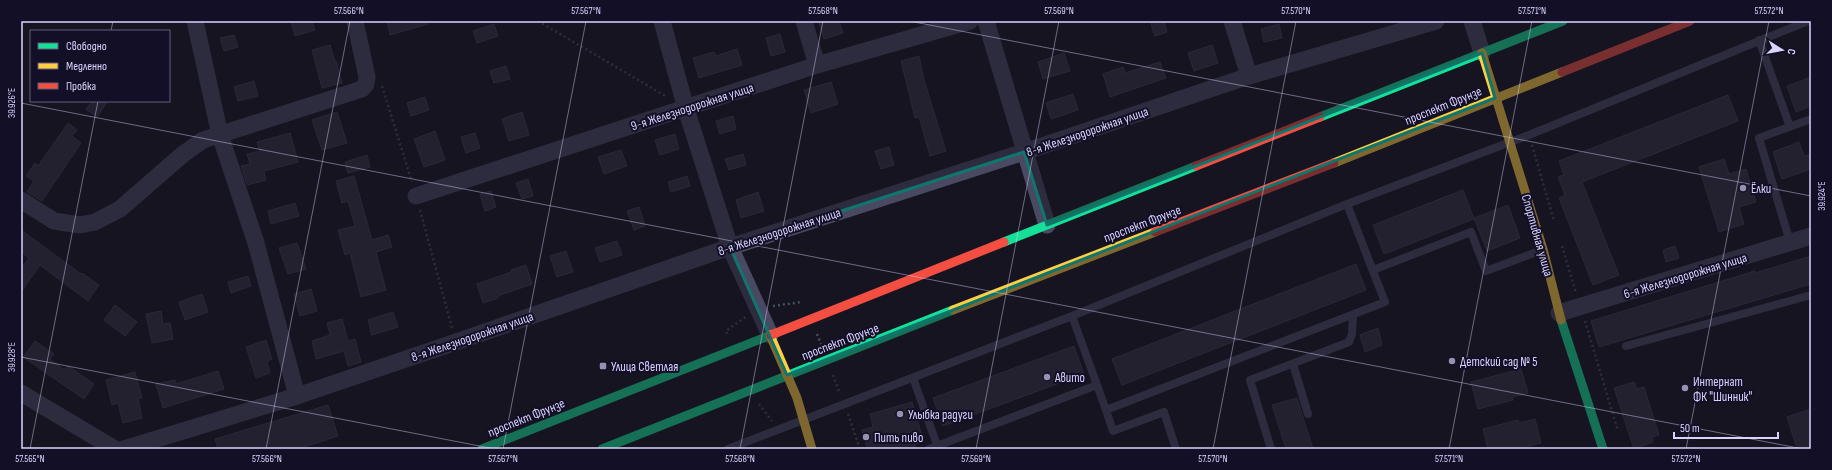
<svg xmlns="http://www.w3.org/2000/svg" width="1832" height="470" viewBox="0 0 1832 470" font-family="'Sofia Sans Condensed',sans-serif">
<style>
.building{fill:#343243;stroke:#433f54}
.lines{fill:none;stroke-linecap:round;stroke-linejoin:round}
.path{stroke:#44505f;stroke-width:2.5;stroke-dasharray:2 3;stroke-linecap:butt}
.lane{stroke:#4a4962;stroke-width:8}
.street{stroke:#4a4962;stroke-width:17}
.fast{stroke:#16e098;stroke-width:9}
.slow{stroke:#ffcf43;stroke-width:9}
.jam{stroke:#f24e42;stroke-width:9}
.marked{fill:none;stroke:#0f766e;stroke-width:3;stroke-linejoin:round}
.ticks{fill:none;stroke:#d9d4ff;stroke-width:1;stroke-opacity:0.45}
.poi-dot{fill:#9591b1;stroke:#130f26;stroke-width:1.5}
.labels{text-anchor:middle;stroke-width:4;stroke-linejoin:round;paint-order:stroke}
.street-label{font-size:13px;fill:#d9d4ff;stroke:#130f26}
.poi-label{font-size:13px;fill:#d9d4ff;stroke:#130f26;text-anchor:start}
.neatline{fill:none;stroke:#d9d4ff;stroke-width:1.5}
.ticks-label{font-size:10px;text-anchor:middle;fill:#d9d4ff}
</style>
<rect width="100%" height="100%" fill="#161421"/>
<path class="building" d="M291 21H312L315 30 295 36Z
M387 21H427L428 24 390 35Z
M826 21H839L843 33 824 39 819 23Z
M1150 21H1164L1167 32 1155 36Z
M494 24 498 36 477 43 473 31Z
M1279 24 1282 38 1264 42 1261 29Z
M780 34 785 52 771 56 766 38Z
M234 35 238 47 224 51 220 38Z
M330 45 335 61H336L342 83 322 88 312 50Z
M1212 45 1218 63 1194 71 1188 53Z
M737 49 742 65 699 78 693 58 714 52 716 56Z
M1064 53 1070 71 1043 79 1038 62Z
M919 56 924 80 946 151 930 156 919 117 915 118 901 61Z
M1160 62 1166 78 1110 97 1103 74 1123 67 1125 73Z
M506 66 510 79 494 83 490 71Z
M1811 77V106L1796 112 1787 86Z
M254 81 258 96 238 101 234 87Z
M831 82 838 104 811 113 804 90Z
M1073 94 1078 110 1051 119 1046 103Z
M1728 95 1738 121 1582 182 1619 275 1593 285 1559 198 1565 195 1558 177 1564 175 1559 161Z
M425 97 429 110 411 116 407 103Z
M92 101H108L97 117 86 109Z
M337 112 347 143 322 150 312 120Z
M522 112 529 135 509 141 502 119Z
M733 116 736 129 720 134 716 121Z
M68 123 77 130 72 136 81 143 42 201 27 192 34 181 26 176 35 163 38 166Z
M435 131 445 160 424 167 414 139Z
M290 133 298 162 264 171 266 180 247 185 241 166 250 164 247 154 260 151 257 142Z
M475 133 480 148 466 153 461 137Z
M675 134 679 149 660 155 655 140Z
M1799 142 1804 156 1811 154V169L1782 179 1773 152Z
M889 147 894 165 881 169 875 151Z
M621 150 627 166 604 174 598 157Z
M743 154 746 165 729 170 725 159Z
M367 155 370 167 348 173 345 162Z
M1724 159 1729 174 1746 169 1756 202 1739 207 1744 224 1719 232 1699 167Z
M354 176 372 240 388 235 392 247 376 252 386 290 361 297 350 253 345 255 338 230 355 226 348 201 342 203 336 181Z
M687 176 690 186 671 192 668 182Z
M528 179 533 196 522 199 516 183Z
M1463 190 1474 219 1384 254 1373 225Z
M491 191 496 207 485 211 480 194Z
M758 192 764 211 741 218 736 200Z
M295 203 299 216 271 224 268 211Z
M1508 205 1520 238 1487 251 1474 218Z
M639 207 645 226 634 230 627 211Z
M21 230 81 274 82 273 99 285 88 301 40 265 21 292V269L29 258 21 252Z
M617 241 622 255 600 262 595 248Z
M297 243 306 269 288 274 279 248Z
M1675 246 1679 258 1666 262 1663 250Z
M566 251 573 272 557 277 550 256Z
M1811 256V284L1599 347 1591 321 1755 271V273Z
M1356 264 1366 290 1122 385 1112 359Z
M526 265 532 284 498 296V298L483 303 477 284 511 272V270Z
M248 276 251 286 231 293 228 282Z
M311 289 317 311 300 316 294 294Z
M202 294 208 312 185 320 179 302Z
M115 305 137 322 125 336 104 320Z
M161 311 163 324 170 323 173 339 152 343 146 314Z
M393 312 398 327 372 335 368 320Z
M342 319 348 341 355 339 361 362 348 366 344 351 316 359 312 341 330 335 327 323Z
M1378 328 1382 345 1365 352 1360 335Z
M266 340 272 359 267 361 270 373 256 378 246 347Z
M35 341 54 354 50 359 64 370 68 366 94 384 84 399 23 357Z
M1074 346 1084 374 943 426 933 398Z
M1521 369 1528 393 1512 397 1513 400 1478 409 1471 382Z
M218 371 224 389 163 408 156 384 175 380 176 384Z
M135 372 142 398 138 399 142 418 123 423 118 403 112 405 106 380Z
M1634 382 1637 389 1644 387 1659 435 1652 437 1653 442 1634 449 1614 388Z
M1297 398 1313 449H1286L1272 405Z
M912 402 924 442 915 444 916 449H867L862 430 873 427 870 414Z
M328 405 338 436 298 449H218L215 439Z
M1811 409V449H1797L1787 417Z
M1535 419 1541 443 1518 449H1488L1483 429 1518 420 1519 423Z"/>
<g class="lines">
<path class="path" d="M538 21 667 97
M382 86 412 182
M1532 145 1554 221
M420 210 452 328
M1562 246 1576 293
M773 306 802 302
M1585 321 1618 431
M727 334 726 331 747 316
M817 334 821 344
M833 375 840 394
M759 404 772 421
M848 414 860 449"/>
<path class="lane" d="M1759 40 1790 127
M1790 242 1759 138 1811 119
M1373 270 1471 232 1486 271 1542 250
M1072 316 1106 410 1385 302 1347 204
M1626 346 1811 295
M1293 364 1308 414
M913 378 937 445
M1106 410 1113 431 1164 412 1176 449
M728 449 1072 316 1347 204 1529 135 1808 21
M929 449 1097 385
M1271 449 1250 380 1349 342 1352 334 1353 315"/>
<path class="street" d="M195 21 220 135 256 243 297 396
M662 21 686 109 730 247 770 335
M804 21 817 65
M986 21 1047 225
M1232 21 1249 76
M1472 21 1482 53
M416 196 817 65 970 21
M21 200 54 221 80 225 95 222 120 209 182 155 203 140 362 89 366 84 367 77 355 21
M1559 313 1811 236
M21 393 115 449
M124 449 297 396 456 342 730 247 1024 152 1249 76 1436 21"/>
<path class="fast" d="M1320 117 1563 21
M1004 242 1196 166
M1561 320 1603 449
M482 449 771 335
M602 449 953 310"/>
<path class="slow" d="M1482 53 1543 249 1561 320
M1334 163 1562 72
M953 310 1155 232
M770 335 797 398 812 449"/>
<path class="jam" d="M1562 72 1690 21
M1196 166 1320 117
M1155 232 1334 163
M771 335 1004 242"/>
</g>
<path d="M0 0H1832V470H0ZM1482 53 1495 98 787 375 730 247 1024 152 1047 225Z" fill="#161421" fill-opacity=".55" fill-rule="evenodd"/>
<path class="marked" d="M1482 53 1495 98 787 375 730 247 1024 152 1047 225Z"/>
<path class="ticks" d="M909 21 1811 196M111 31 113 21M21 103 1803 449M21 357 495 449M30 449 98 101M266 449 350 21M503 449 586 21M740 449 823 21M976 449 1059 21M1213 449 1296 21M1449 449 1532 21M1686 449 1769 21"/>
<g class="poi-dot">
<circle cx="1743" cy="188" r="4"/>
<circle cx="1452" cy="361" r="4"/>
<rect x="599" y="362" width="8" height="8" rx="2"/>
<circle cx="1047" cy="377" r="4"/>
<circle cx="1685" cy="388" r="4"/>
<circle cx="900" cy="414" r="4"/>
<circle cx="866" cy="437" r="4"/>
</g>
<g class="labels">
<g class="street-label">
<text transform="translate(1443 105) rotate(-22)" y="5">проспект Фрунзе</text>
<text transform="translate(692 106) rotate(-18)" y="5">9-я Железнодорожная улица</text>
<text transform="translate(1087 131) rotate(-19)" y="5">8-я Железнодорожная улица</text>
<text transform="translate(1142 223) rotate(-21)" y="5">проспект Фрунзе</text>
<text transform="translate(779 231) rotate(-18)" y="5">8-я Железнодорожная улица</text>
<text transform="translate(1538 235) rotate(74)" y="5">Спортивная улица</text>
<text transform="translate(1685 275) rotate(-17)" y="5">6-я Железнодорожная улица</text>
<text transform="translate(472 336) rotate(-19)" y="5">8-я Железнодорожная улица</text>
<text transform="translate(840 341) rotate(-21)" y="5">проспект Фрунзе</text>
<text transform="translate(526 417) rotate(-22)" y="5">проспект Фрунзе</text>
</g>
<g class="poi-label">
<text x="1751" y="193">Ёлки</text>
<text x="1460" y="366">Детский сад № 5</text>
<text x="611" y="371">Улица Светлая</text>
<text x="1055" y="382">Авито</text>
<text x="1693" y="386">Интернат<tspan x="1693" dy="15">ФК "Шинник"</tspan></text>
<text x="908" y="419">Улыбка радуги</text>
<text x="874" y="442">Пить пиво</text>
</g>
</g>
<rect width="1832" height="470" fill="none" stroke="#130f26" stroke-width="44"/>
<rect x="30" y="30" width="140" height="72" fill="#130f26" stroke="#625e7d"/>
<rect x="38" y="43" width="20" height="6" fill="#16e098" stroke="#625e7d"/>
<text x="66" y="50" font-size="12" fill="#d9d4ff">Свободно</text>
<rect x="38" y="63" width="20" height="6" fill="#ffcf43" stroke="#625e7d"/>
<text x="66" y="70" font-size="12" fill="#d9d4ff">Медленно</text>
<rect x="38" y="83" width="20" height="6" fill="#f24e42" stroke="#625e7d"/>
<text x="66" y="90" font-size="12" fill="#d9d4ff">Пробка</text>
<g transform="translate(1782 50) rotate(101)" stroke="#130f26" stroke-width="3" paint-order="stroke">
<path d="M0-3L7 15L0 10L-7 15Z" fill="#d9d4ff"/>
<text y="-6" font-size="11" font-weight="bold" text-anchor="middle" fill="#d9d4ff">С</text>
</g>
<path d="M1674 432v6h104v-6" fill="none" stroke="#d9d4ff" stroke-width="2"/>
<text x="1680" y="432" font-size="12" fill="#d9d4ff" stroke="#130f26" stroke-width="3" paint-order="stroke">50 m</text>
<rect x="22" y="22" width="1788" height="426" class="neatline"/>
<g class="ticks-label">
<text x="349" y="14">57.566°N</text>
<text x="586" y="14">57.567°N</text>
<text x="823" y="14">57.568°N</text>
<text x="1059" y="14">57.569°N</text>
<text x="1296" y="14">57.570°N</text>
<text x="1532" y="14">57.571°N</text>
<text x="1769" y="14">57.572°N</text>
<text transform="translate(11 103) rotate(-90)" y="4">39.926°E</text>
<text transform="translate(1821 196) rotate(-90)" y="4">39.924°E</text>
<text transform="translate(11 357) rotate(-90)" y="4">39.928°E</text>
<text x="30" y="462">57.565°N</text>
<text x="267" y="462">57.566°N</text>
<text x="503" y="462">57.567°N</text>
<text x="740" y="462">57.568°N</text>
<text x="976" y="462">57.569°N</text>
<text x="1213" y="462">57.570°N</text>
<text x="1449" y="462">57.571°N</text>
<text x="1686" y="462">57.572°N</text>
</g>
</svg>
